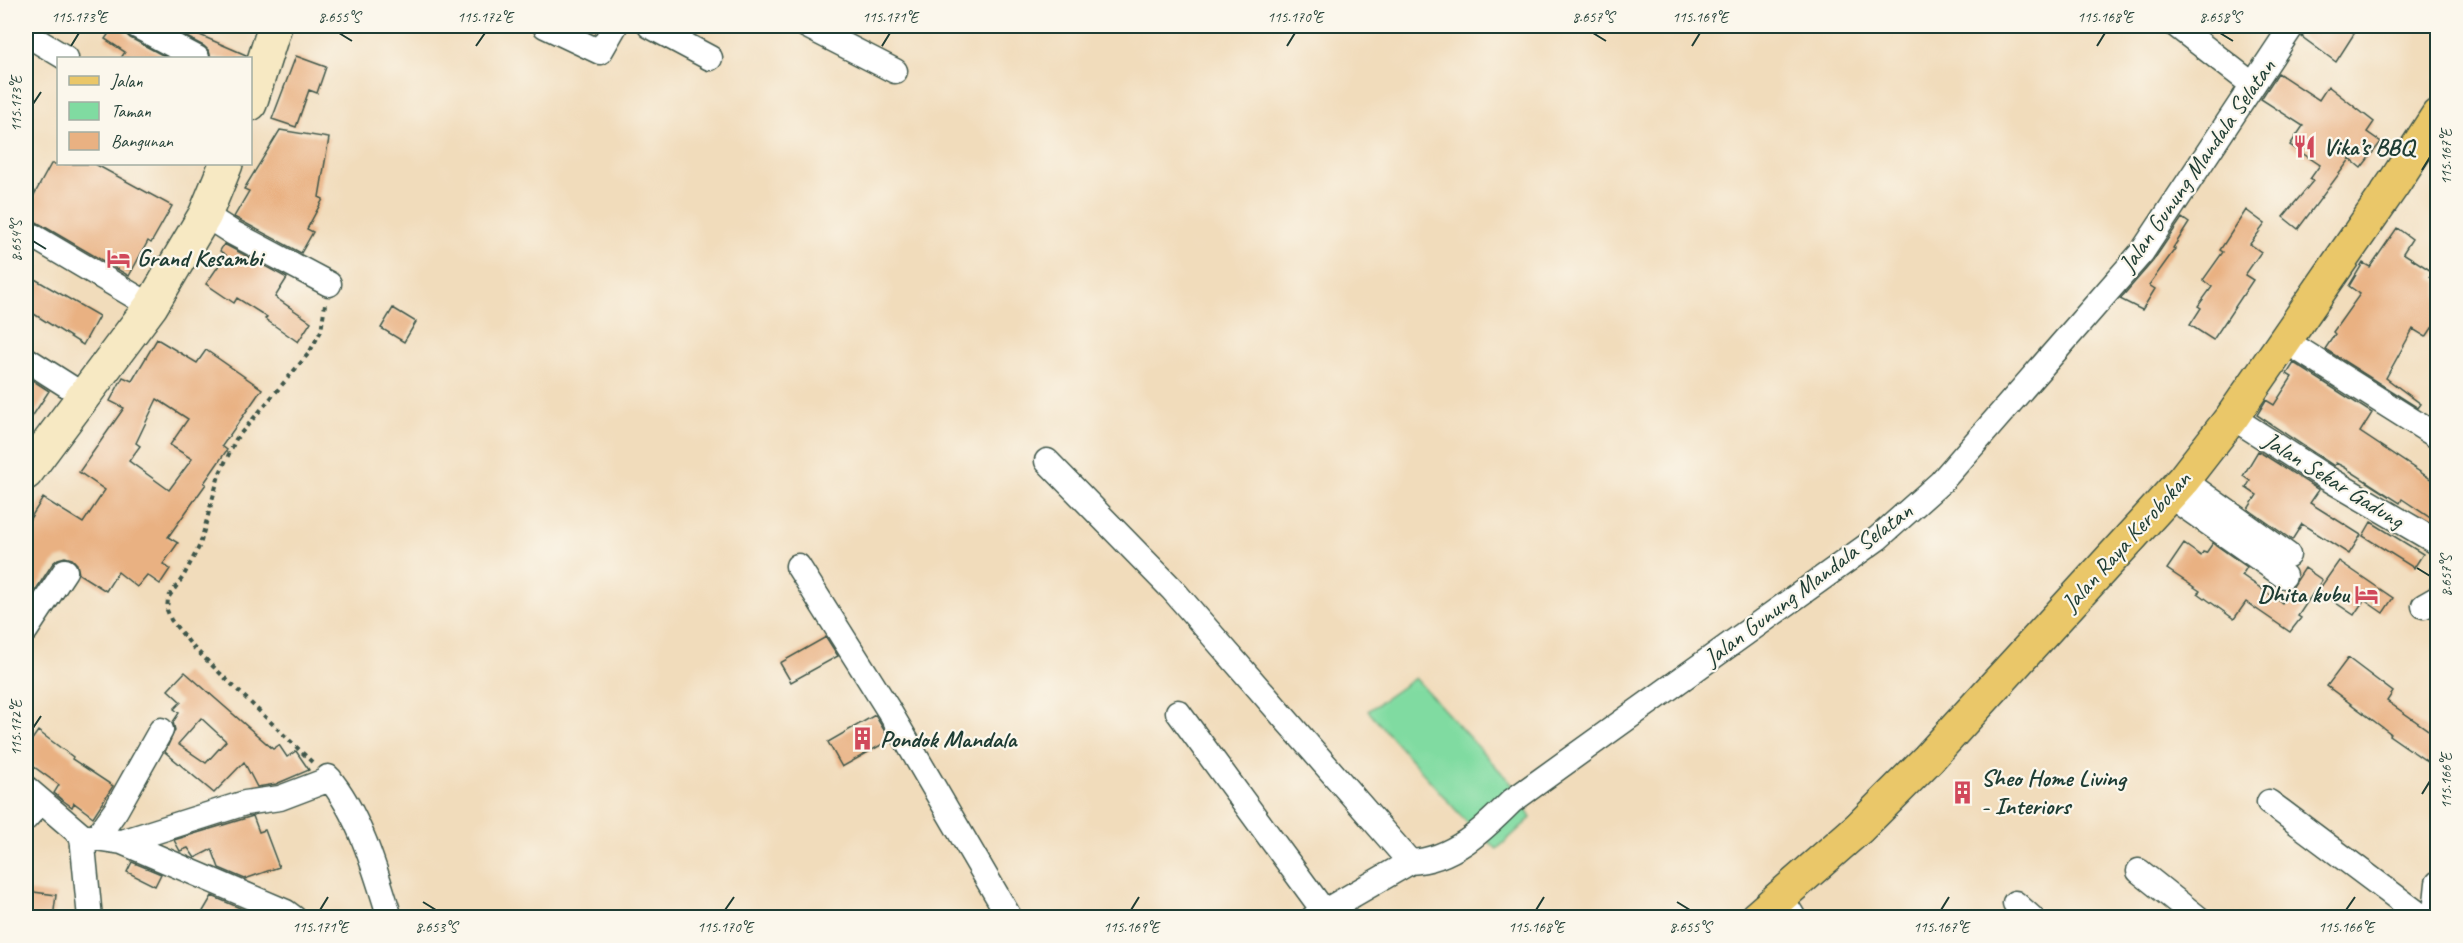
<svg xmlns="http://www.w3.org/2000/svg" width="2463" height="943" viewBox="0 0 2463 943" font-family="Caveat,sans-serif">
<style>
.green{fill:#80dba1;stroke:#508c6a;stroke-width:1.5}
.building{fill:#e9b182;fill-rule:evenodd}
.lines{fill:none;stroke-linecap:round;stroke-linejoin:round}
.street-casing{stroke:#3e5548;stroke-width:27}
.secondary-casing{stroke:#3e5548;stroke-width:36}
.primary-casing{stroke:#3e5548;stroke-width:36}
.path{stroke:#3e5548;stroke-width:4;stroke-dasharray:4.5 4.5;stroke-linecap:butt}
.street{stroke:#fff;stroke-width:24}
.secondary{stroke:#f7e9c3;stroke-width:33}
.primary{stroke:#eac769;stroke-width:33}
.ticks{fill:none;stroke:#1f3d34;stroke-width:2}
.labels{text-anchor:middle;stroke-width:4.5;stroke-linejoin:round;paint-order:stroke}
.poi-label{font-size:24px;font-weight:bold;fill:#1f3d34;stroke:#fbf7ec;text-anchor:start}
.street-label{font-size:24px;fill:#1f3d34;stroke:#fbf7ec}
.neatline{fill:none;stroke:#1f3d34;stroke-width:2}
.ticks-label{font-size:15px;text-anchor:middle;fill:#1f3d34}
</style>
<rect width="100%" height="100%" fill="#fbf7ec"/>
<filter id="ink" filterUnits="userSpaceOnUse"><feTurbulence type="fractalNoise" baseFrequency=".0167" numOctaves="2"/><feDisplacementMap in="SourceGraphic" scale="12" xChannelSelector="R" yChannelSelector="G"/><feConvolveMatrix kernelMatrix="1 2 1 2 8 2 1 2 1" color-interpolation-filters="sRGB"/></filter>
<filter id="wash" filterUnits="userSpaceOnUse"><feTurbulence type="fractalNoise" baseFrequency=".008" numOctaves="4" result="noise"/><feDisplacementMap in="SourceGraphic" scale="24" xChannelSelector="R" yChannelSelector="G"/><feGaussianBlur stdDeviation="1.35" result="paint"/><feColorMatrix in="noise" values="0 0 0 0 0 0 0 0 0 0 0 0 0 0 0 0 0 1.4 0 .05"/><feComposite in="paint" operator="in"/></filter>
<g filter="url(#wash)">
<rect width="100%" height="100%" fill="#f1dcbb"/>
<path class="green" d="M1415 678 1511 783 1531 818 1497 849 1470 826 1368 711Z"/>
<g id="blocks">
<path class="building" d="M114 26H123L125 33 130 38 168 58H121L125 52 105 39Z
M166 26H179L246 55 245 58H211L209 51 204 46Z
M2306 26H2359L2336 62 2302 37Z
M296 56 326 67 317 93 309 90 296 127 272 119Z
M2278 73 2319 100 2328 86 2374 122 2367 132 2381 142 2361 168 2350 159 2298 229 2283 217 2313 181 2310 179 2320 165 2290 145 2303 126 2261 99Z
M280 130 329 138 319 197 323 199 307 229 313 232 301 253 234 217 249 191 244 189Z
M51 164H95L172 206 151 243 148 241 129 276 33 220 26 218V190L34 195Z
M2246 210 2265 224 2250 244 2261 252 2245 275 2253 280 2213 340 2190 325 2201 308 2198 306 2212 287 2203 280 2223 252 2220 250Z
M2182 218 2189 223 2173 248 2175 249 2149 285 2155 289 2142 310 2120 299 2153 261Z
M2397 228 2412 239 2403 253 2433 272 2430 277 2438 282V319L2426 337 2413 329 2386 378 2421 404 2418 408 2325 349 2335 334 2333 332 2360 294 2349 286 2363 263 2370 267Z
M224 244 287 278 275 297 311 322 298 342 265 319 267 317 237 298 234 303 206 284 226 255 220 251Z
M26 274 99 316 83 345 26 309Z
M393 308 416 322 404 342 381 328Z
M157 339 197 363 206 350 262 389 222 446 227 450 204 483 206 484 168 537 178 543 163 564 170 569 160 584 147 575 137 587 118 572 106 591 79 574 77 564 72 559 65 557 58 559 53 563 26 605V525L43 498 83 523 105 490 79 472 124 408 110 401 123 377 132 381ZM157 399 188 419 170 445 192 459 169 490 129 461 140 446 136 443Z
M2294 363 2372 413 2360 432 2438 484V523L2402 499 2400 503 2344 467 2336 463 2334 466 2257 415 2266 400 2274 405 2292 377 2287 374Z
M26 376 49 391 26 426Z
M2258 451 2319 490 2310 503 2361 535 2349 554 2302 524 2292 540 2248 509 2257 495 2246 488 2250 481 2243 476Z
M2371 522 2423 554 2414 568 2363 536Z
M2213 543 2247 567 2242 575 2282 603 2305 568 2322 580 2298 616 2301 618 2290 632 2246 602 2234 619 2198 593 2200 591 2167 569 2184 544 2201 556 2203 552 2206 553Z
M2339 561 2393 598 2383 613 2364 600 2354 615 2318 591Z
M826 637 838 656 791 682 780 663Z
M2348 658 2393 692 2387 701 2438 737V769L2389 735 2390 733 2327 686Z
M185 672 273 749 279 745 287 757 296 751 309 770 276 784 257 787 244 762 214 793 165 752 175 730 173 722 179 713 174 709 181 702 168 690ZM201 718 226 741 206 763 178 744Z
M875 715 890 740 842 767 828 742Z
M38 731 73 757 72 759 113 786 93 817 74 803 72 807 61 799 54 793 59 785 26 761V748Z
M253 816 259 832 265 830 279 867 245 879 219 868 212 849 195 858 188 848 180 851 174 840Z
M132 862 161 874 155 886 127 872Z
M26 891 56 895 53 918H26Z
M212 896 263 918H199Z"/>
</g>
</g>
<g filter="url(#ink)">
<use href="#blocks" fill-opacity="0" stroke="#3e5548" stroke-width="1.5"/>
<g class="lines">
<defs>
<path id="street" d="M137 26 197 58
M545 26 600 52 615 26
M650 26 710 58
M807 26 895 71
M2177 26 2253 85
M26 34 66 58
M205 215 233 233 329 284
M26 232 151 306
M2284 340 2438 437
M26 359 84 396
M2232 417 2327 478 2438 543
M1047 461 1172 589 1410 862
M2183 480 2288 555
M2170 496 2284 576
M798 566 888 709 1010 918
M2424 606 2438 598
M26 630 65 571
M1178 712 1323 910
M328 777C359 813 376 872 390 918
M26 788 82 836 90 918
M2269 802 2424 918
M26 818 41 801
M82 836 122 842 286 912 294 918
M97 837 116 810 161 730
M122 842 245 803 280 798 330 779
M2139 871 2198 918
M2438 883 2436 903 2438 917
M1781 897 1794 918
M2015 903 2032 918
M1313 918 1410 862C1453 860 1483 830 1512 801L1878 538 1941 482 2142 252 2292 26"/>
<path id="secondary" d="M250 104 275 26
M26 473 151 306 205 215 226 164"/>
<path id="primary" d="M1756 918 1859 828 1928 759 2183 480 2232 417 2394 183 2438 115"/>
</defs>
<use href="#street" class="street-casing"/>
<use href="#secondary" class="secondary-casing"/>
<use href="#primary" class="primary-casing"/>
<path class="path" d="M312 762 193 647 171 620 167 610 168 598 183 577 200 545 219 475 236 439 309 353 321 331 325 304"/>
<use href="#street" class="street"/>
<use href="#secondary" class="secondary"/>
<use href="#primary" class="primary"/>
</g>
</g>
<path class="ticks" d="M339 33 352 41M1593 33 1606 41M2220 33 2233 41M71 46 79 33M476 46 485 33M882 46 890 33M1287 46 1295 33M1692 46 1700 33M2097 46 2105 33M33 104 41 92M2422 170 2430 157M33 241 46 249M2417 568 2430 576M33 728 41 716M2422 794 2430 781M423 902 436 910M1677 902 1690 910M320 910 328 897M725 910 734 897M1131 910 1139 897M1536 910 1544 897M1941 910 1949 897M2346 910 2355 897"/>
<defs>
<symbol id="restaurant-bare" viewBox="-9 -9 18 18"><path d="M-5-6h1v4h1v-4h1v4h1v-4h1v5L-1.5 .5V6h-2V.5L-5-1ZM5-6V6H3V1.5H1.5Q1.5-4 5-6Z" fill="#d1495b" stroke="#fbf7ec" stroke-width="2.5" paint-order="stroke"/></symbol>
<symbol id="hotel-bare" viewBox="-9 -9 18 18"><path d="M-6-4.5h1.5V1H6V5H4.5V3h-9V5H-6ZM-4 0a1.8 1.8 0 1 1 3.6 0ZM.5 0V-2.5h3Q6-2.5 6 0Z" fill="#d1495b" stroke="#fbf7ec" stroke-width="2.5" paint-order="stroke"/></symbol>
<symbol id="building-bare" viewBox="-9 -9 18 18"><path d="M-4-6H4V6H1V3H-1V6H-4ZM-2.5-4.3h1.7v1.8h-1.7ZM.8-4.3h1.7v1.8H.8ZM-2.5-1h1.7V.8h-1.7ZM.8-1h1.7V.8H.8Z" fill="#d1495b" stroke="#fbf7ec" stroke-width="2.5" paint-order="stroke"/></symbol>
</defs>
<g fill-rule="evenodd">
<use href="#restaurant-bare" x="2288" y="130" width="33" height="33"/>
<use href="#hotel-bare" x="102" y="242" width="33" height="33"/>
<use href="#hotel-bare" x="2350" y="578" width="33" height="33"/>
<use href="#building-bare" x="846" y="722" width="33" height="33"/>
<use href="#building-bare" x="1946" y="776" width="33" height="33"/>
</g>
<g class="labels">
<g class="poi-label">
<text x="2323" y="155">Vika’s BBQ</text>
<text x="137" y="266">Grand Kesambi</text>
<text x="2349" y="602" text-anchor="end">Dhita kubu</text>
<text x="880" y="747">Pondok Mandala</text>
<text x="1981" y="786">Sheo Home Living<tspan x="1981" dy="28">- Interiors</tspan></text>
</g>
<g class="street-label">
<text transform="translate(2197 165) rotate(-55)" y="8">Jalan Gunung Mandala Selatan</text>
<text transform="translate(2334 480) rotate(32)" y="8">Jalan Sekar Gadung</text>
<text transform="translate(2126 541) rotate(-48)" y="8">Jalan Raya Kerobokan</text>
<text transform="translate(1808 584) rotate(-37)" y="8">Jalan Gunung Mandala Selatan</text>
</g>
</g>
<rect width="2463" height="943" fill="none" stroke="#fbf7ec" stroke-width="66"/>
<rect x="57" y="57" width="195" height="108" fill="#fbf7ec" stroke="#a3ada2" stroke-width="1.5"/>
<rect x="69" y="76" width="30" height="9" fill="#eac769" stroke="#a3ada2" stroke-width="1.5"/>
<text x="111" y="87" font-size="18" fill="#1f3d34">Jalan</text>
<rect x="69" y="102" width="30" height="18" fill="#80dba1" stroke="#a3ada2" stroke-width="1.5"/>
<text x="111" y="117" font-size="18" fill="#1f3d34">Taman</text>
<rect x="69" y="132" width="30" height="18" fill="#e9b182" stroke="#a3ada2" stroke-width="1.5"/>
<text x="111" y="147" font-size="18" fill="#1f3d34">Bangunan</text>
<rect x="33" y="33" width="2397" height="877" class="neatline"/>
<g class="ticks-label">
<text x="79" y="22">115.173°E</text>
<text x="339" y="22">8.655°S</text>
<text x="485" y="22">115.172°E</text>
<text x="890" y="22">115.171°E</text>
<text x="1295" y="22">115.170°E</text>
<text x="1593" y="22">8.657°S</text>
<text x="1700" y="22">115.169°E</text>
<text x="2105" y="22">115.168°E</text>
<text x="2220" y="22">8.658°S</text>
<text transform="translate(16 104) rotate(-90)" y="5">115.173°E</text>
<text transform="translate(2446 157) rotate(-90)" y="5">115.167°E</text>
<text transform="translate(16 241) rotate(-90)" y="5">8.654°S</text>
<text transform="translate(2446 576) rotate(-90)" y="5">8.657°S</text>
<text transform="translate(16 728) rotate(-90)" y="5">115.172°E</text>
<text transform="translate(2446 781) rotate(-90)" y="5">115.166°E</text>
<text x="320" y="932">115.171°E</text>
<text x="436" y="932">8.653°S</text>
<text x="725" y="932">115.170°E</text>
<text x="1131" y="932">115.169°E</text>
<text x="1536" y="932">115.168°E</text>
<text x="1690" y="932">8.655°S</text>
<text x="1941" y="932">115.167°E</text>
<text x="2346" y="932">115.166°E</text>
</g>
</svg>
